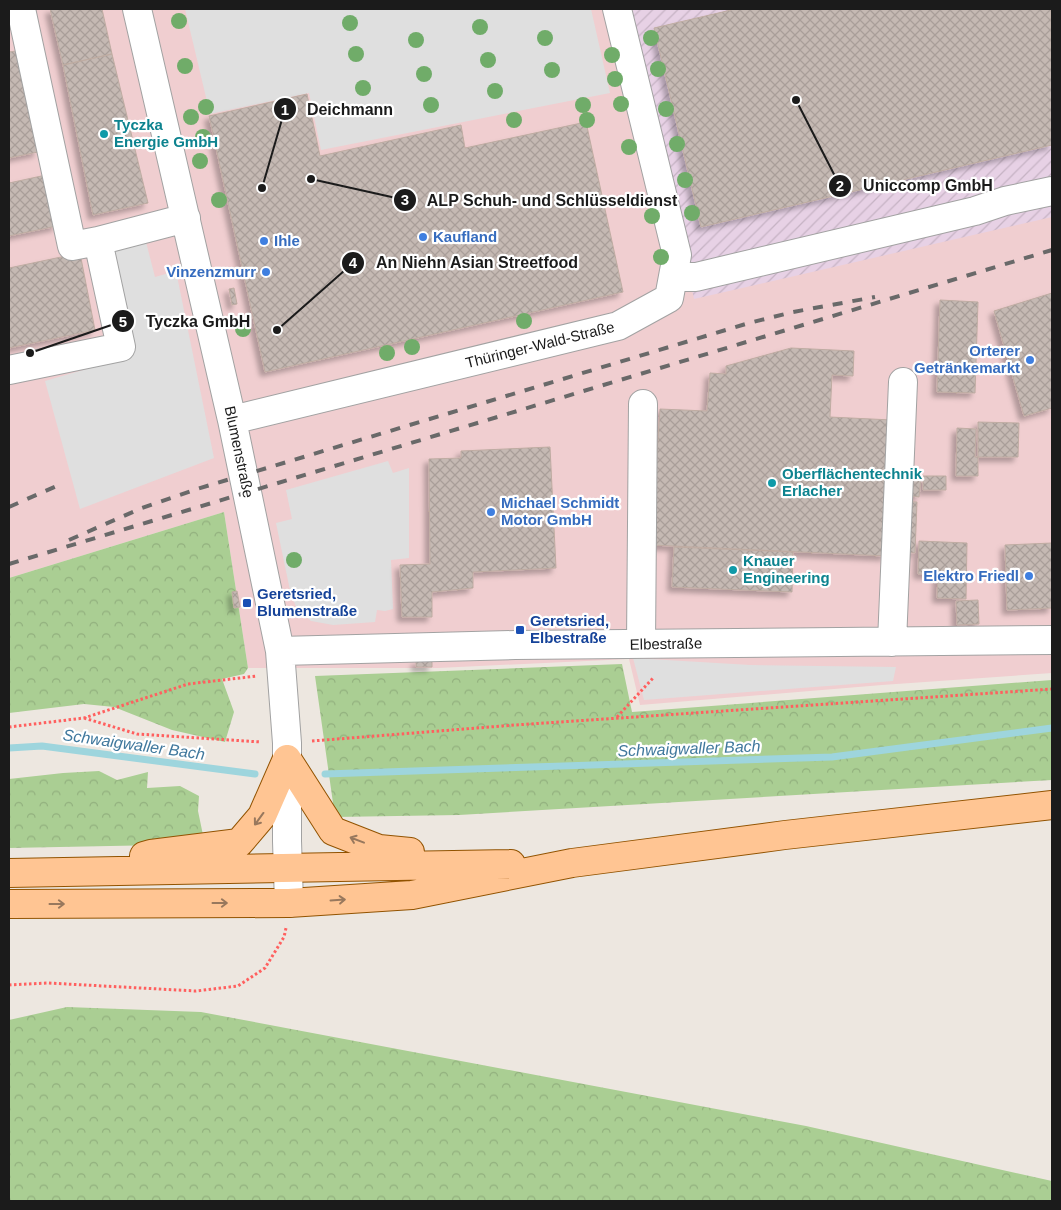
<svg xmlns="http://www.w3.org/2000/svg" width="1061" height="1210" viewBox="0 0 1061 1210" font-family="Helvetica,sans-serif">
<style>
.commercial{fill:#f0ced0}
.industrial{fill:url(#industrial-furrows)}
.forest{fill:url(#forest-crowns)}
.parking{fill:#dfdfdf}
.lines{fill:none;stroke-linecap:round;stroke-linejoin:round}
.stream{stroke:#9ed5dd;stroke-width:7}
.building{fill:url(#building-cross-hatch);stroke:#bfaca2;filter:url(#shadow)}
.minor-casing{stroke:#a2a2a2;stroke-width:30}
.major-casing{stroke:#925300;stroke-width:30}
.path{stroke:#ff605f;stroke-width:3;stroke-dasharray:2.5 2.5;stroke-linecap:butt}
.minor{stroke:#fff;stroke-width:28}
.major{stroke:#ffc593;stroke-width:28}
.rail{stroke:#696969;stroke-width:4;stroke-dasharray:10 10;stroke-linecap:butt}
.tree{fill:#70ac69}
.oneway{stroke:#98785d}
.culture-dot{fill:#0f9aa8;stroke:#fff;stroke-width:2}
.shop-dot{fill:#3f7fe0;stroke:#fff;stroke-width:2}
.transit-dot{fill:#1a4fb4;stroke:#fff;stroke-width:2}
.labels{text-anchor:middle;stroke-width:4.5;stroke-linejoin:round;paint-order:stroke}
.culture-label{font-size:15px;font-weight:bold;fill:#0d838f;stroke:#fff;text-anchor:start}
.shop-label{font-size:15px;font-weight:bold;fill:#366cbe;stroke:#fff;text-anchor:start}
.street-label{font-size:15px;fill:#1b1b1b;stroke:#fff}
.transit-label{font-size:15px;font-weight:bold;fill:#164399;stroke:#fff;text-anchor:start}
.water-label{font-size:16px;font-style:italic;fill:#40789d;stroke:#fff}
.leader{fill:none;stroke:#1b1b1b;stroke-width:2}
.callout-dot{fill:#1b1b1b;stroke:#fff;stroke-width:2}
.mark-label{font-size:15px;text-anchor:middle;font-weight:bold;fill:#fff}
.callout-label{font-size:16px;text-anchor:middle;font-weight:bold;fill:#1b1b1b;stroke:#fff;stroke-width:4.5;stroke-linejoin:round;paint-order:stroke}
</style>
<defs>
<pattern id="industrial-furrows" width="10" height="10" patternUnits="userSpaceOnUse" patternTransform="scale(1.25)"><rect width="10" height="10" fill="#e7d1e5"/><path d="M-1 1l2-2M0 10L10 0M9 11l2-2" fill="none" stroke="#c6b3c4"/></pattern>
<pattern id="forest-crowns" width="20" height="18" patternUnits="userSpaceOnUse" patternTransform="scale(1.25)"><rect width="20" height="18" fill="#aace93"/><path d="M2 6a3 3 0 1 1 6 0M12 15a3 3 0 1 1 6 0" fill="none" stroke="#92b07e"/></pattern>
<pattern id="building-cross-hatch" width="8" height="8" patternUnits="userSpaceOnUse" patternTransform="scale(1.25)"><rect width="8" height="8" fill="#c5b9b3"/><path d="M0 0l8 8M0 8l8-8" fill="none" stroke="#a99e99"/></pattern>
<filter id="shadow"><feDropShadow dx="-4.5" dy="4.5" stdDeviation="2.5" flood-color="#0004"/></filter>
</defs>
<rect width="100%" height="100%" fill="#ede7e0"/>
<path class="commercial" d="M9 9H1052V673L882 685 640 705 629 659 438 668H248L224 512 9 578Z"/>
<path class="industrial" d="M632 9H1052V217L694 299Z"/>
<path class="forest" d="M224 512 248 668 244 674 222 679 234 712 225 742 172 730 114 707 84 704 9 713V578Z
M622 664 632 712 1052 680V780L459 815 335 817 315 676Z
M99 771 117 780 148 772 147 788 180 786 199 796 198 811 203 835 161 845 9 848V779L63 773Z
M67 1007 201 1012 806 1126 1052 1181V1201H9V1020Z"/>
<path class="parking" d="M185 9H591L610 93 321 150 309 93 210 114Z
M145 238 155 277 176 271 214 458 80 509 45 381 128 357 99 251Z
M388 461 393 473 409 468V558L391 560 393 609 385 611 377 610 375 622 333 625 311 621 298 611 291 595 276 523 292 519 286 490Z
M633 658 750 665 896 667 893 681 644 700Z"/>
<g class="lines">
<path class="stream" d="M9 748 42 746 255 774
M325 774 832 757 1052 728"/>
</g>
<path class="building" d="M50 9H102L112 54 63 65Z
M731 9H1051L1052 145 701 227 654 28 731 10Z
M16 51 38 152 9 158V52Z
M112 54 148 203 93 215 63 65Z
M307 94 320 156 461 125 465 148 586 122 623 292 265 372 209 116Z
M46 175 57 226 9 236V183Z
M80 253 95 330 9 348V268Z
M234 288 237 304 232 305 229 289Z
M1052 293V408L1024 416 994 311Z
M940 300 978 302 975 393 937 392Z
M791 348 854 351 853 376 832 375 830 417 892 420 886 556 651 545 660 409 707 411 710 373 726 374V366Z
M978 422 1019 423 1018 457H978Z
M957 428 976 429 975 457H978V476H956Z
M550 447 556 568 473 572V588L432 592V617H402L400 565 430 564 429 459 461 458V451Z
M923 476H946V490H923Z
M903 477 921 479 919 497 901 495Z
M902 501 917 502 915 553 900 552Z
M919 541 967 543 966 599 937 598 938 575 918 574Z
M1052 543V608L1007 610 1005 545Z
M674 547 793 552 792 592 672 587Z
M237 591 240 607 234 608 232 592Z
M978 600 979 624 957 625 956 601Z
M416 661H432V667H416Z"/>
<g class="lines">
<defs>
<path id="minor" d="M21 9 72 246 98 241
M137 9 232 420 280 651 287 743V841L289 903
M673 277H696L975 211 1005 201 1052 191
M9 370 121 347 98 241 186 218
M232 420 618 326 669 298 677 255 617 9
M892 642 903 382
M641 644 643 404
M280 651 515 645 1052 640"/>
<path id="major" d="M287 759 333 831 379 849 410 852
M144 856 151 854 239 843 262 816 287 759
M9 873 511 864
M9 904 289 903 412 895 572 863 785 835 1052 805"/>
</defs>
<use href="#minor" class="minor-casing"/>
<use href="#major" class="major-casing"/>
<path class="path" d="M617 717 654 677
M84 718 137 734 261 742
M9 727 84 718 188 684 257 676
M312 741 515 725 1052 689
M9 985 48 983 196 991 238 986 265 968 284 937 286 928"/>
<use href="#minor" class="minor"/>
<use href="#major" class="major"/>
<path class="rail" d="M9 507 59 485
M69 540 142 508 197 489 749 323 793 312 875 297
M9 564 1052 250"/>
</g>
<g class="tree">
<circle cx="179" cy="21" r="8"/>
<circle cx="350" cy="23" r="8"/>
<circle cx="480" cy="27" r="8"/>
<circle cx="545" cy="38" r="8"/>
<circle cx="651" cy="38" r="8"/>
<circle cx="416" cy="40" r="8"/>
<circle cx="356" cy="54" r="8"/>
<circle cx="612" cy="55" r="8"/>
<circle cx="488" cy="60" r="8"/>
<circle cx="185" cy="66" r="8"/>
<circle cx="658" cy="69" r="8"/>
<circle cx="552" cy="70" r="8"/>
<circle cx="424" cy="74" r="8"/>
<circle cx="615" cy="79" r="8"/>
<circle cx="363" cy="88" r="8"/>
<circle cx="495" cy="91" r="8"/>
<circle cx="621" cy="104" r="8"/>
<circle cx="431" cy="105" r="8"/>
<circle cx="583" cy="105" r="8"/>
<circle cx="206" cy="107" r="8"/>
<circle cx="666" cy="109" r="8"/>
<circle cx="191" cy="117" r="8"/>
<circle cx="514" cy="120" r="8"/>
<circle cx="587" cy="120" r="8"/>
<circle cx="203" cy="137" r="8"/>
<circle cx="677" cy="144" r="8"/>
<circle cx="629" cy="147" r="8"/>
<circle cx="200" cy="161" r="8"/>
<circle cx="685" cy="180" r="8"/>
<circle cx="219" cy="200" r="8"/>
<circle cx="692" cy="213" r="8"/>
<circle cx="652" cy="216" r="8"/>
<circle cx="661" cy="257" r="8"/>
<circle cx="524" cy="321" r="8"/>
<circle cx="243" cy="329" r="8"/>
<circle cx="412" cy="347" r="8"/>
<circle cx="387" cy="353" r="8"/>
<circle cx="294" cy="560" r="8"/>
</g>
<defs><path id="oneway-shaft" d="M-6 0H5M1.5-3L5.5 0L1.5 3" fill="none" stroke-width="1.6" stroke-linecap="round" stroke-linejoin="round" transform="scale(1.25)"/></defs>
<g class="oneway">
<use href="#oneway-shaft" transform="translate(259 819) rotate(126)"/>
<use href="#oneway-shaft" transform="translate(357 840) rotate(-159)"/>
<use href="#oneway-shaft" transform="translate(338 900) rotate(-4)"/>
<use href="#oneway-shaft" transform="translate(220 903)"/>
<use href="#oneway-shaft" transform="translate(57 904)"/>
</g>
<g class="culture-dot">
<circle cx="104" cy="134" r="5"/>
<circle cx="772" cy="483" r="5"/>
<circle cx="733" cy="570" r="5"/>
</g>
<g class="shop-dot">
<circle cx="423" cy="237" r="5"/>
<circle cx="264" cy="241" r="5"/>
<circle cx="266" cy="272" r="5"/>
<circle cx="1030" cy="360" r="5"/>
<circle cx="491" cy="512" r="5"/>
<circle cx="1029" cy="576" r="5"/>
</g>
<g class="transit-dot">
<rect x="242" y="598" width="10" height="10" rx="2.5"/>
<rect x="515" y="625" width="10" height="10" rx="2.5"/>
</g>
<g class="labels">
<g class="culture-label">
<text x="114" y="130">Tyczka<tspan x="114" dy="17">Energie GmbH</tspan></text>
<text x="782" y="479">Oberflächentechnik<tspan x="782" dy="17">Erlacher</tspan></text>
<text x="743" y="566">Knauer<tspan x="743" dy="17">Engineering</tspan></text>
</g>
<g class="shop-label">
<text x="433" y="242">Kaufland</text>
<text x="274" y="246">Ihle</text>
<text x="256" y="277" text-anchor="end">Vinzenzmurr</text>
<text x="1020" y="356" text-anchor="end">Orterer<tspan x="1020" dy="17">Getränkemarkt</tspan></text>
<text x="501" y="508">Michael Schmidt<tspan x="501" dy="17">Motor GmbH</tspan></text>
<text x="1019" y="581" text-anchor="end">Elektro Friedl</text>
</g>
<g class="street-label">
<text transform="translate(540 345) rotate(-14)" y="5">Thüringer-Wald-Straße</text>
<text transform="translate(239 452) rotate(78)" y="5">Blumenstraße</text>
<text transform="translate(666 644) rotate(-1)" y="5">Elbestraße</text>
</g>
<g class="transit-label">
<text x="257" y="599">Geretsried,<tspan x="257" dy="17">Blumenstraße</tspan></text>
<text x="530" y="626">Geretsried,<tspan x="530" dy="17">Elbestraße</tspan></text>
</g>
<g class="water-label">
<text transform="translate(134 744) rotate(8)" y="6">Schwaigwaller Bach</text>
<text transform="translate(689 748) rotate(-2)" y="6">Schwaigwaller Bach</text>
</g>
</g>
<path class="leader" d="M262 188L285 109M796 100L840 186M311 179L405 200M277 330L353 263M30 353L123 321"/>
<g class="callout-dot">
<circle cx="262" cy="188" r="5"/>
<circle cx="796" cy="100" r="5"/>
<circle cx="311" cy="179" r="5"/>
<circle cx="277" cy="330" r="5"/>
<circle cx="30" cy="353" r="5"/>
<circle cx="285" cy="109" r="12"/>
<circle cx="840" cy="186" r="12"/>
<circle cx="405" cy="200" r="12"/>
<circle cx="353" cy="263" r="12"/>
<circle cx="123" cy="321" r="12"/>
</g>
<g class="mark-label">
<text x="285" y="115">1</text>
<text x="840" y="191">2</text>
<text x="405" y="205">3</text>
<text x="353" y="268">4</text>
<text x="123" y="327">5</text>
</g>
<g class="callout-label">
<text x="350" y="115">Deichmann</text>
<text x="928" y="191">Uniccomp GmbH</text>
<text x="552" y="206">ALP Schuh- und Schlüsseldienst</text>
<text x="477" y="268">An Niehn Asian Streetfood</text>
<text x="198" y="327">Tyczka GmbH</text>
</g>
<rect width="1061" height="1210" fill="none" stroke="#1b1b1b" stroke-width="20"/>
</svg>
